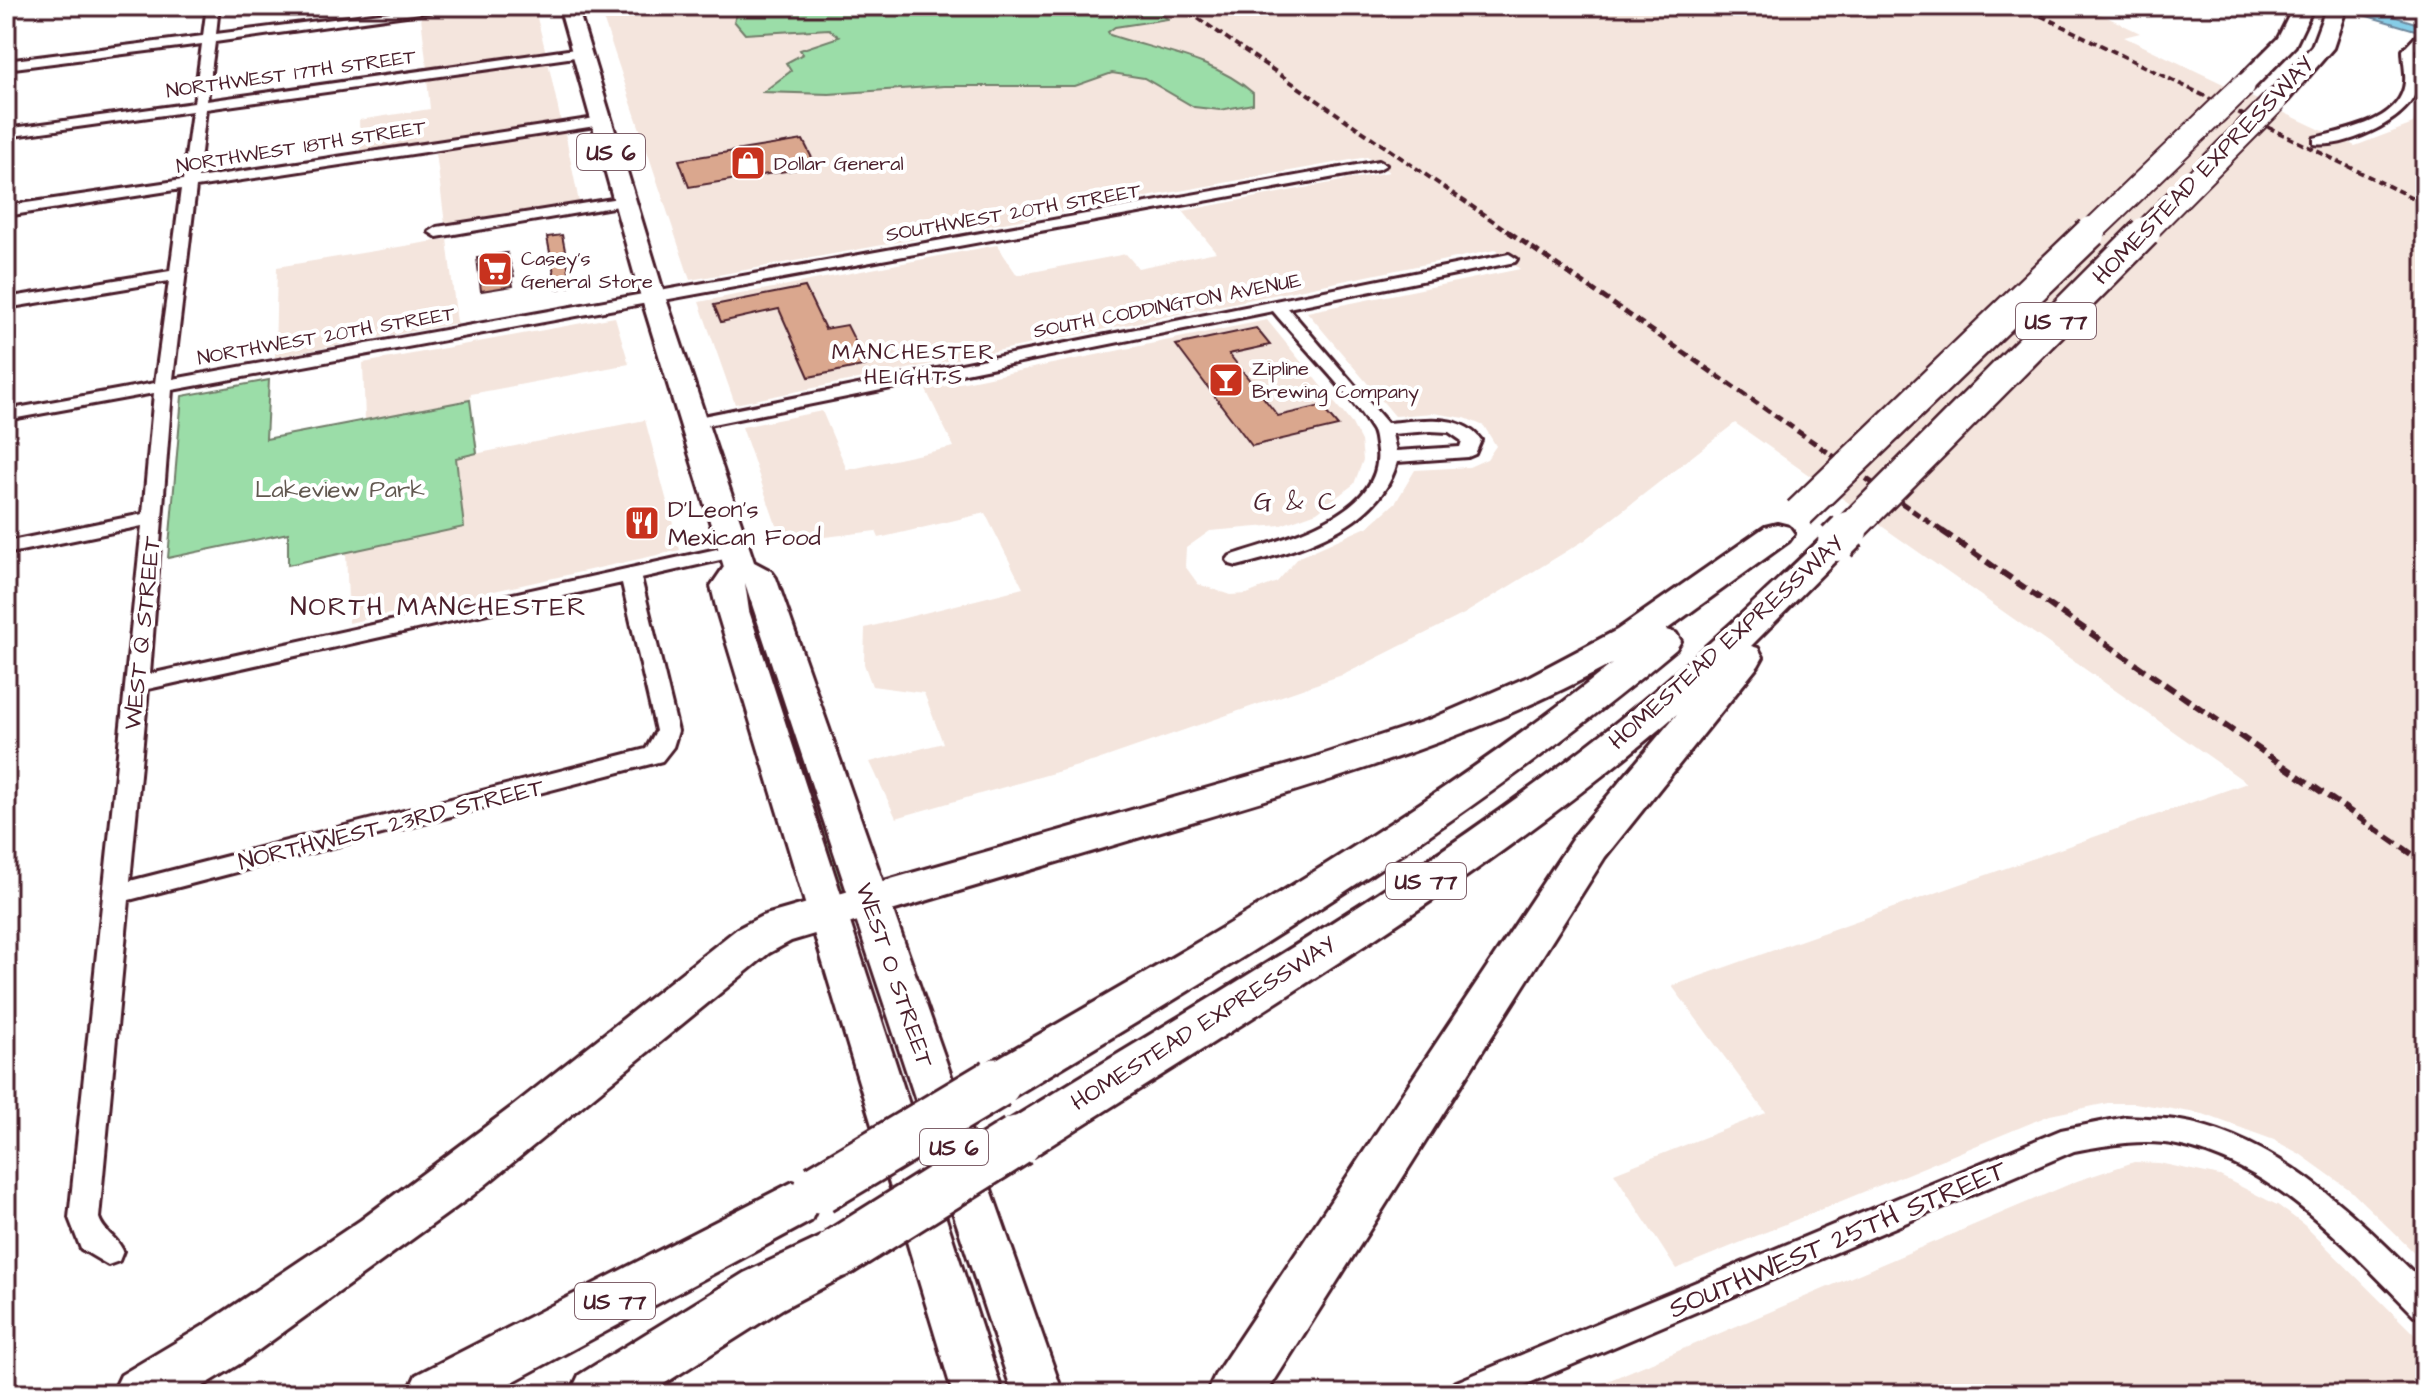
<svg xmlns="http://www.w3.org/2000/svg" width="2431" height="1400" viewBox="0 0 2431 1400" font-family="'Architects Daughter',sans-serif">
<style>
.built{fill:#f4e5dd}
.green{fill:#9bdda8;stroke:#727e6a;stroke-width:2}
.water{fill:#86cde7;stroke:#6e879c;stroke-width:2}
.building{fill:#daa78e;stroke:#4a1f2b;stroke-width:2}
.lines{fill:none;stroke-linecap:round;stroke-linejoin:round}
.minor-casing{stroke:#4a1f2b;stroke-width:6}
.primary-casing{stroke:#4a1f2b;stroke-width:6}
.motorway-casing{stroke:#4a1f2b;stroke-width:6}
.minor{fill:#fff;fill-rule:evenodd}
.primary{fill:#fff;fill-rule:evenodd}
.motorway{fill:#fff;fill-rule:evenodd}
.rail-far2{stroke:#4a1f2b;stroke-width:4;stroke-dasharray:7 4;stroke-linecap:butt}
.rail-far1{stroke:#4a1f2b;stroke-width:5;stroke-dasharray:9 5;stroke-linecap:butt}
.rail{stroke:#4a1f2b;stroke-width:6;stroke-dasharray:12 6;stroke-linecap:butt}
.motorway-bridge-far3-casing{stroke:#4a1f2b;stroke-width:27;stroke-linecap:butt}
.motorway-bridge-far2-casing{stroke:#4a1f2b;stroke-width:35;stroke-linecap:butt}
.motorway-bridge-far1-casing{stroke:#4a1f2b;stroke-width:44;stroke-linecap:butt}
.motorway-bridge-casing{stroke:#4a1f2b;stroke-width:55;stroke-linecap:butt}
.motorway-bridge-far3{stroke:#fff;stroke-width:23}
.motorway-bridge-far2{stroke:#fff;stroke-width:30}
.motorway-bridge-far1{stroke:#fff;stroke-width:38}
.motorway-bridge{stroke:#fff;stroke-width:49}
.labels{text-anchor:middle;stroke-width:8;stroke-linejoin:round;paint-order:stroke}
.far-street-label{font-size:20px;fill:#4a1f2b;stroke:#fff}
.far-poi-label{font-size:20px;fill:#4a1f2b;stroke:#fff;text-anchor:start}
.shield{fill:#fff;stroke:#80626b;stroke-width:2}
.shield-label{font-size:22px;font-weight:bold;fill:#4a1f2b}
.far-neighbourhood-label{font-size:22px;letter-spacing:2px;fill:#4a1f2b;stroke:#fff}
.street-label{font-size:24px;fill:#4a1f2b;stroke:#fff}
.park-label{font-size:24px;fill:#625850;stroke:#fff}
.poi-label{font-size:24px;fill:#4a1f2b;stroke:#fff;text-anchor:start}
.neighbourhood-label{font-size:26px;letter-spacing:2px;fill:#4a1f2b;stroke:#fff}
.near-street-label{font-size:28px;fill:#4a1f2b;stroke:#fff}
</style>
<rect width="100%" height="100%" fill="#fff"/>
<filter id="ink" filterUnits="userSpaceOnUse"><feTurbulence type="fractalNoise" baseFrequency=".0125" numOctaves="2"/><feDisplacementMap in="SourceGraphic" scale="16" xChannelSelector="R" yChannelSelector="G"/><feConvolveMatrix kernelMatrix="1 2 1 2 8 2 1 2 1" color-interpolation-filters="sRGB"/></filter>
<g filter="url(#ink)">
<path class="built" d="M506 6H534L546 53 427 69 421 17Z
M599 6H2084L2140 33 2124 37 2355 146 2413 124 2425 83V1263L2350 1190 2300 1154 2274 1140 2203 1114 2135 1103H2108L2050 1115 1676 1269 1614 1173 1766 1113 1672 986 2247 783 1735 423 1585 540 1464 614 1345 674 1095 761 896 818 870 762 943 743 924 693 872 686 864 664 865 628 1023 588 985 513 879 538 876 531 782 542 742 427 822 411 847 470 954 447 926 390 1267 320 1352 424 1361 441 1363 460 1354 484 1317 512 1281 525 1210 531 1186 548 1185 566 1198 584 1230 595 1247 594 1277 582 1299 557 1369 526 1396 502 1415 470 1469 467 1487 459 1496 446 1484 426 1465 418 1433 413 1395 416 1307 312 1520 269 1495 250 735 404 699 302 997 245 1017 275 1126 254 1138 268 1216 252 1183 211 1389 172 1367 157 690 280Z
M548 62 561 122 360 153 359 120 430 109 427 79Z
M565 133 579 202 445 224 436 153Z
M447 239 457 323 275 357 277 267Z
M615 317 629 364 471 394 470 400 365 420 363 363Z
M645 420 680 550 349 623 346 552 463 527 455 458Z
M2134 1162 2159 1163 2220 1176 2279 1206 2304 1225 2425 1345V1394H1577L2077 1181Z"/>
<path class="green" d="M758 6H1150L1168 19 1115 27 1108 32 1110 35C1158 51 1215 59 1253 93V104L1220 110 1194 107 1144 78 1112 73 1075 86H944L829 94 763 92 791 71 786 63 803 54 800 50 839 37 829 29 745 34 734 21 738 12Z
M269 380 266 439 470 400 477 453 456 458 464 527 288 565V533L168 558 182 396Z
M763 659 775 671 801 745 798 758 803 775 815 788 847 888 837 891Z"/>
<path class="water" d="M2333 6H2361L2425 26V33Z"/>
<path class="building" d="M803 140 816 166 689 187 679 160Z
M562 235 572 286 557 289 547 237Z
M507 253 514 276 511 277 513 286 481 291 477 258Z
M805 287 825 329 847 325 867 365 809 377 779 309 721 322 714 305Z
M1256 328 1270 345 1229 354 1278 416 1321 406 1338 426 1252 446 1176 345Z"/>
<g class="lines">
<defs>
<path id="minor" d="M6 6H19L6 11Z
M207 6H219L216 34 436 6H470L215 42 207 101 582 48 588 52 582 56 206 109 198 178 602 117 609 121 602 125 196 187 173 379 1379 161 1386 165 1379 169 172 390 150 674 735 545 745 551 742 555 641 578 678 731 673 747 662 761 129 900 99 1218C104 1233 117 1237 123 1251L119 1261 108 1265 81 1249 69 1218 142 526 6 554V542L143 514 154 393 6 420V410L155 383 169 281 6 308V298L170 271 181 189 6 216V206L183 180 192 111 6 137V129L194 103 202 44 6 69V61L203 36ZM622 583 656 731 646 749 130 881 148 689Z
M2425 27V39L2415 50C2416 65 2421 79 2415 94 2404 122 2343 149 2314 144V138C2345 130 2401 122 2405 82 2406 72 2403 60 2403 50Z
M625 197 632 201 630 204 437 237 429 232 437 227Z
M1509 254 1517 259 1515 262 1288 308 1387 423C1418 421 1459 411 1481 440L1475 454 1468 457 1397 462C1380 528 1296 551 1237 566L1230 564 1227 560 1230 556C1278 540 1391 514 1376 445 1375 439 1375 433 1371 428 1348 391 1302 346 1273 311L693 428 684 423 693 418ZM1430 431 1449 432 1462 441 1460 447 1396 451 1392 434Z
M2126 1117C2142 1118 2159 1118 2175 1120 2276 1135 2356 1216 2425 1284V1320L2414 1315C2348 1248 2274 1164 2177 1145 2142 1138 2108 1145 2074 1151L1503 1394H1449L1454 1383 2061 1130Z"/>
<path id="primary" d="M559 6H577L662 287 754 562 771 571 776 578 1063 1394H1013L745 583 749 611 1003 1394H953L717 611 711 586 724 567 638 287Z"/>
<path id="motorway" d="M2294 6H2314L2295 46 2251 91H2235L2232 86 2235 81 2278 38Z
M2327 6H2347L2333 48 2283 106H2267L2263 101 2267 96 2312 46Z
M1777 524 1789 527 1794 534 1789 541 1666 630 1676 633 1681 641 1676 649C1470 822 1243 959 1013 1097L996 1103 979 1097 972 1083 979 1069C1196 944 1416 821 1612 664 1474 739 1330 781 1181 825 1051 864 921 902 791 941L769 953 473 1195 241 1363 190 1394H112L121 1375 203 1326 361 1220 513 1106 737 929 762 916 1309 759 1431 719 1530 676 1617 630 1765 527Z
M1837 532 1849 535 1854 542 1751 646 1758 648 1763 657 1758 666 1605 857 1266 1394H1206L1215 1375 1575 835 1677 714C1480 884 1252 1016 1034 1156L1017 1162 1000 1156 993 1141 1000 1126C1209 997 1426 875 1618 721 1691 663 1758 599 1825 535Z
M793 1182 811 1189 818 1205 811 1221 490 1394H407L416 1375Z
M838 1229 856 1236 864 1253 856 1270 782 1309 648 1394H570L579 1375 744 1273Z"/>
</defs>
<use href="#minor" class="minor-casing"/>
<use href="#primary" class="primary-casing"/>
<use href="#motorway" class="motorway-casing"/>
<use href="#minor" class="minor"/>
<use href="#primary" class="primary"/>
<use href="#motorway" class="motorway"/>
<path class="rail-far2" d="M1180 6 1512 234
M2021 6 2425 204"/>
<path class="rail-far1" d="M1509 232 1945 533"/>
<path class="rail" d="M1942 531 2425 863"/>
<defs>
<path id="motorway-bridge-far3" d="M2089 234 2243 86
M2143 234 2275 101"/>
<path id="motorway-bridge-far2" d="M1799 513 2091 232
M1846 533 2145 232"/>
<path id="motorway-bridge-far1" d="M1837 542 1848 531"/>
<path id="motorway-bridge" d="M819 1189 996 1083
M838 1253 1017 1141"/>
</defs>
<use href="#motorway-bridge-far3" class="motorway-bridge-far3-casing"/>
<use href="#motorway-bridge-far2" class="motorway-bridge-far2-casing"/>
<use href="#motorway-bridge-far1" class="motorway-bridge-far1-casing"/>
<use href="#motorway-bridge" class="motorway-bridge-casing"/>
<use href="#motorway-bridge-far3" class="motorway-bridge-far3"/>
<use href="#motorway-bridge-far2" class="motorway-bridge-far2"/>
<use href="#motorway-bridge-far1" class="motorway-bridge-far1"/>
<use href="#motorway-bridge" class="motorway-bridge"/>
</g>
</g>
<defs>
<symbol id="shop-square" viewBox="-11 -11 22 22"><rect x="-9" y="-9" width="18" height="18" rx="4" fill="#c8321e" stroke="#fff"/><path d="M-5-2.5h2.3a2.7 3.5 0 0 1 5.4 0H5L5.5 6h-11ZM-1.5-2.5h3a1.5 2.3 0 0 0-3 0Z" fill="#fff"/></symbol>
<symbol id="supermarket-square" viewBox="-11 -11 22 22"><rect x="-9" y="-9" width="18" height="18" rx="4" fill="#c8321e" stroke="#fff"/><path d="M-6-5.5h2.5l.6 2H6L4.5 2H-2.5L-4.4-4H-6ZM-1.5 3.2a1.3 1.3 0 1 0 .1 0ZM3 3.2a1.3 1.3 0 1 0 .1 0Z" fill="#fff"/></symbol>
<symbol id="bar-square" viewBox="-11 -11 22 22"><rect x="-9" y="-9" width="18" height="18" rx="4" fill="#c8321e" stroke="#fff"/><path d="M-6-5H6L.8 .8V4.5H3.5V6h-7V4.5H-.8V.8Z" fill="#fff"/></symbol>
<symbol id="restaurant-square" viewBox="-11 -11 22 22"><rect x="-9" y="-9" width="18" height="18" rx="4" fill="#c8321e" stroke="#fff"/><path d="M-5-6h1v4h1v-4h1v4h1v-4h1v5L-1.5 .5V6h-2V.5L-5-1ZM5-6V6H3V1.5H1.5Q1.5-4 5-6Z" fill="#fff"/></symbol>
</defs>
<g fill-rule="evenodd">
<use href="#shop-square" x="728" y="143" width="40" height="40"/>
<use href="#supermarket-square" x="475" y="249" width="40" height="40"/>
<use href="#bar-square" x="1206" y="360" width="40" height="40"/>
<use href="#restaurant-square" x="622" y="503" width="40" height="40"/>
</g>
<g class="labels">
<g class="far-street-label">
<text transform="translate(291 73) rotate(-8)" y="7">NORTHWEST 17TH STREET</text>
<text transform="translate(301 146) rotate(-9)" y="7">NORTHWEST 18TH STREET</text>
<text transform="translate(1013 212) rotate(-10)" y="7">SOUTHWEST 20TH STREET</text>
<text transform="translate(1167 305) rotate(-11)" y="7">SOUTH CODDINGTON AVENUE</text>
<text transform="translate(326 335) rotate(-10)" y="7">NORTHWEST 20TH STREET</text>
</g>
<g class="far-poi-label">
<text x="774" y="170">Dollar General</text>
<text x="521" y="265">Casey's<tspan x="521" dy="23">General Store</tspan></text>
<text x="1252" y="375">Zipline<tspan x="1252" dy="23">Brewing Company</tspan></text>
</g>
<g class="shield">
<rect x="577" y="134" width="68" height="36" rx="6"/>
<rect x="2016" y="303" width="80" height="36" rx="6"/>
<rect x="1386" y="863" width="80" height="36" rx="6"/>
<rect x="920" y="1129" width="68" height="36" rx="6"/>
<rect x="575" y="1283" width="80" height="36" rx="6"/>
</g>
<g class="shield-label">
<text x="611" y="160">US 6</text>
<text x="2056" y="329">US 77</text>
<text x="1426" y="889">US 77</text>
<text x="954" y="1155">US 6</text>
<text x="615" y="1309">US 77</text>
</g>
<g class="far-neighbourhood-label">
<text x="914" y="359">MANCHESTER<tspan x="914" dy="25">HEIGHTS</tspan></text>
</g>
<g class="street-label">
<text transform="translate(2203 170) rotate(-46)" y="8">HOMESTEAD EXPRESSWAY</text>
<text transform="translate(142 633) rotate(-84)" y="8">WEST Q STREET</text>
<text transform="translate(1726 642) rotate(-42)" y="8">HOMESTEAD EXPRESSWAY</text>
<text transform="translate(391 824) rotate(-14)" y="8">NORTHWEST 23RD STREET</text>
<text transform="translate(895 975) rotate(71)" y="8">WEST O STREET</text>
<text transform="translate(1203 1023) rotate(-32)" y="8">HOMESTEAD EXPRESSWAY</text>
</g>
<g class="park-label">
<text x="340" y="497">Lakeview Park</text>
</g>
<g class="poi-label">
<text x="668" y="517">D'Leon's<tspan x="668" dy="28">Mexican Food</tspan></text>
</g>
<g class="neighbourhood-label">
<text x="1296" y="510">G &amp; C</text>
<text x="439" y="615">NORTH MANCHESTER</text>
</g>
<g class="near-street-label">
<text transform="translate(1837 1238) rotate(-23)" y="10">SOUTHWEST 25TH STREET</text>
</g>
</g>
<rect width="2431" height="1400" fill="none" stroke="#fff" stroke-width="32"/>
<rect x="16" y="16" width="2399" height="1368" fill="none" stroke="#4a1f2b" stroke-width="3" filter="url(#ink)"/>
</svg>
